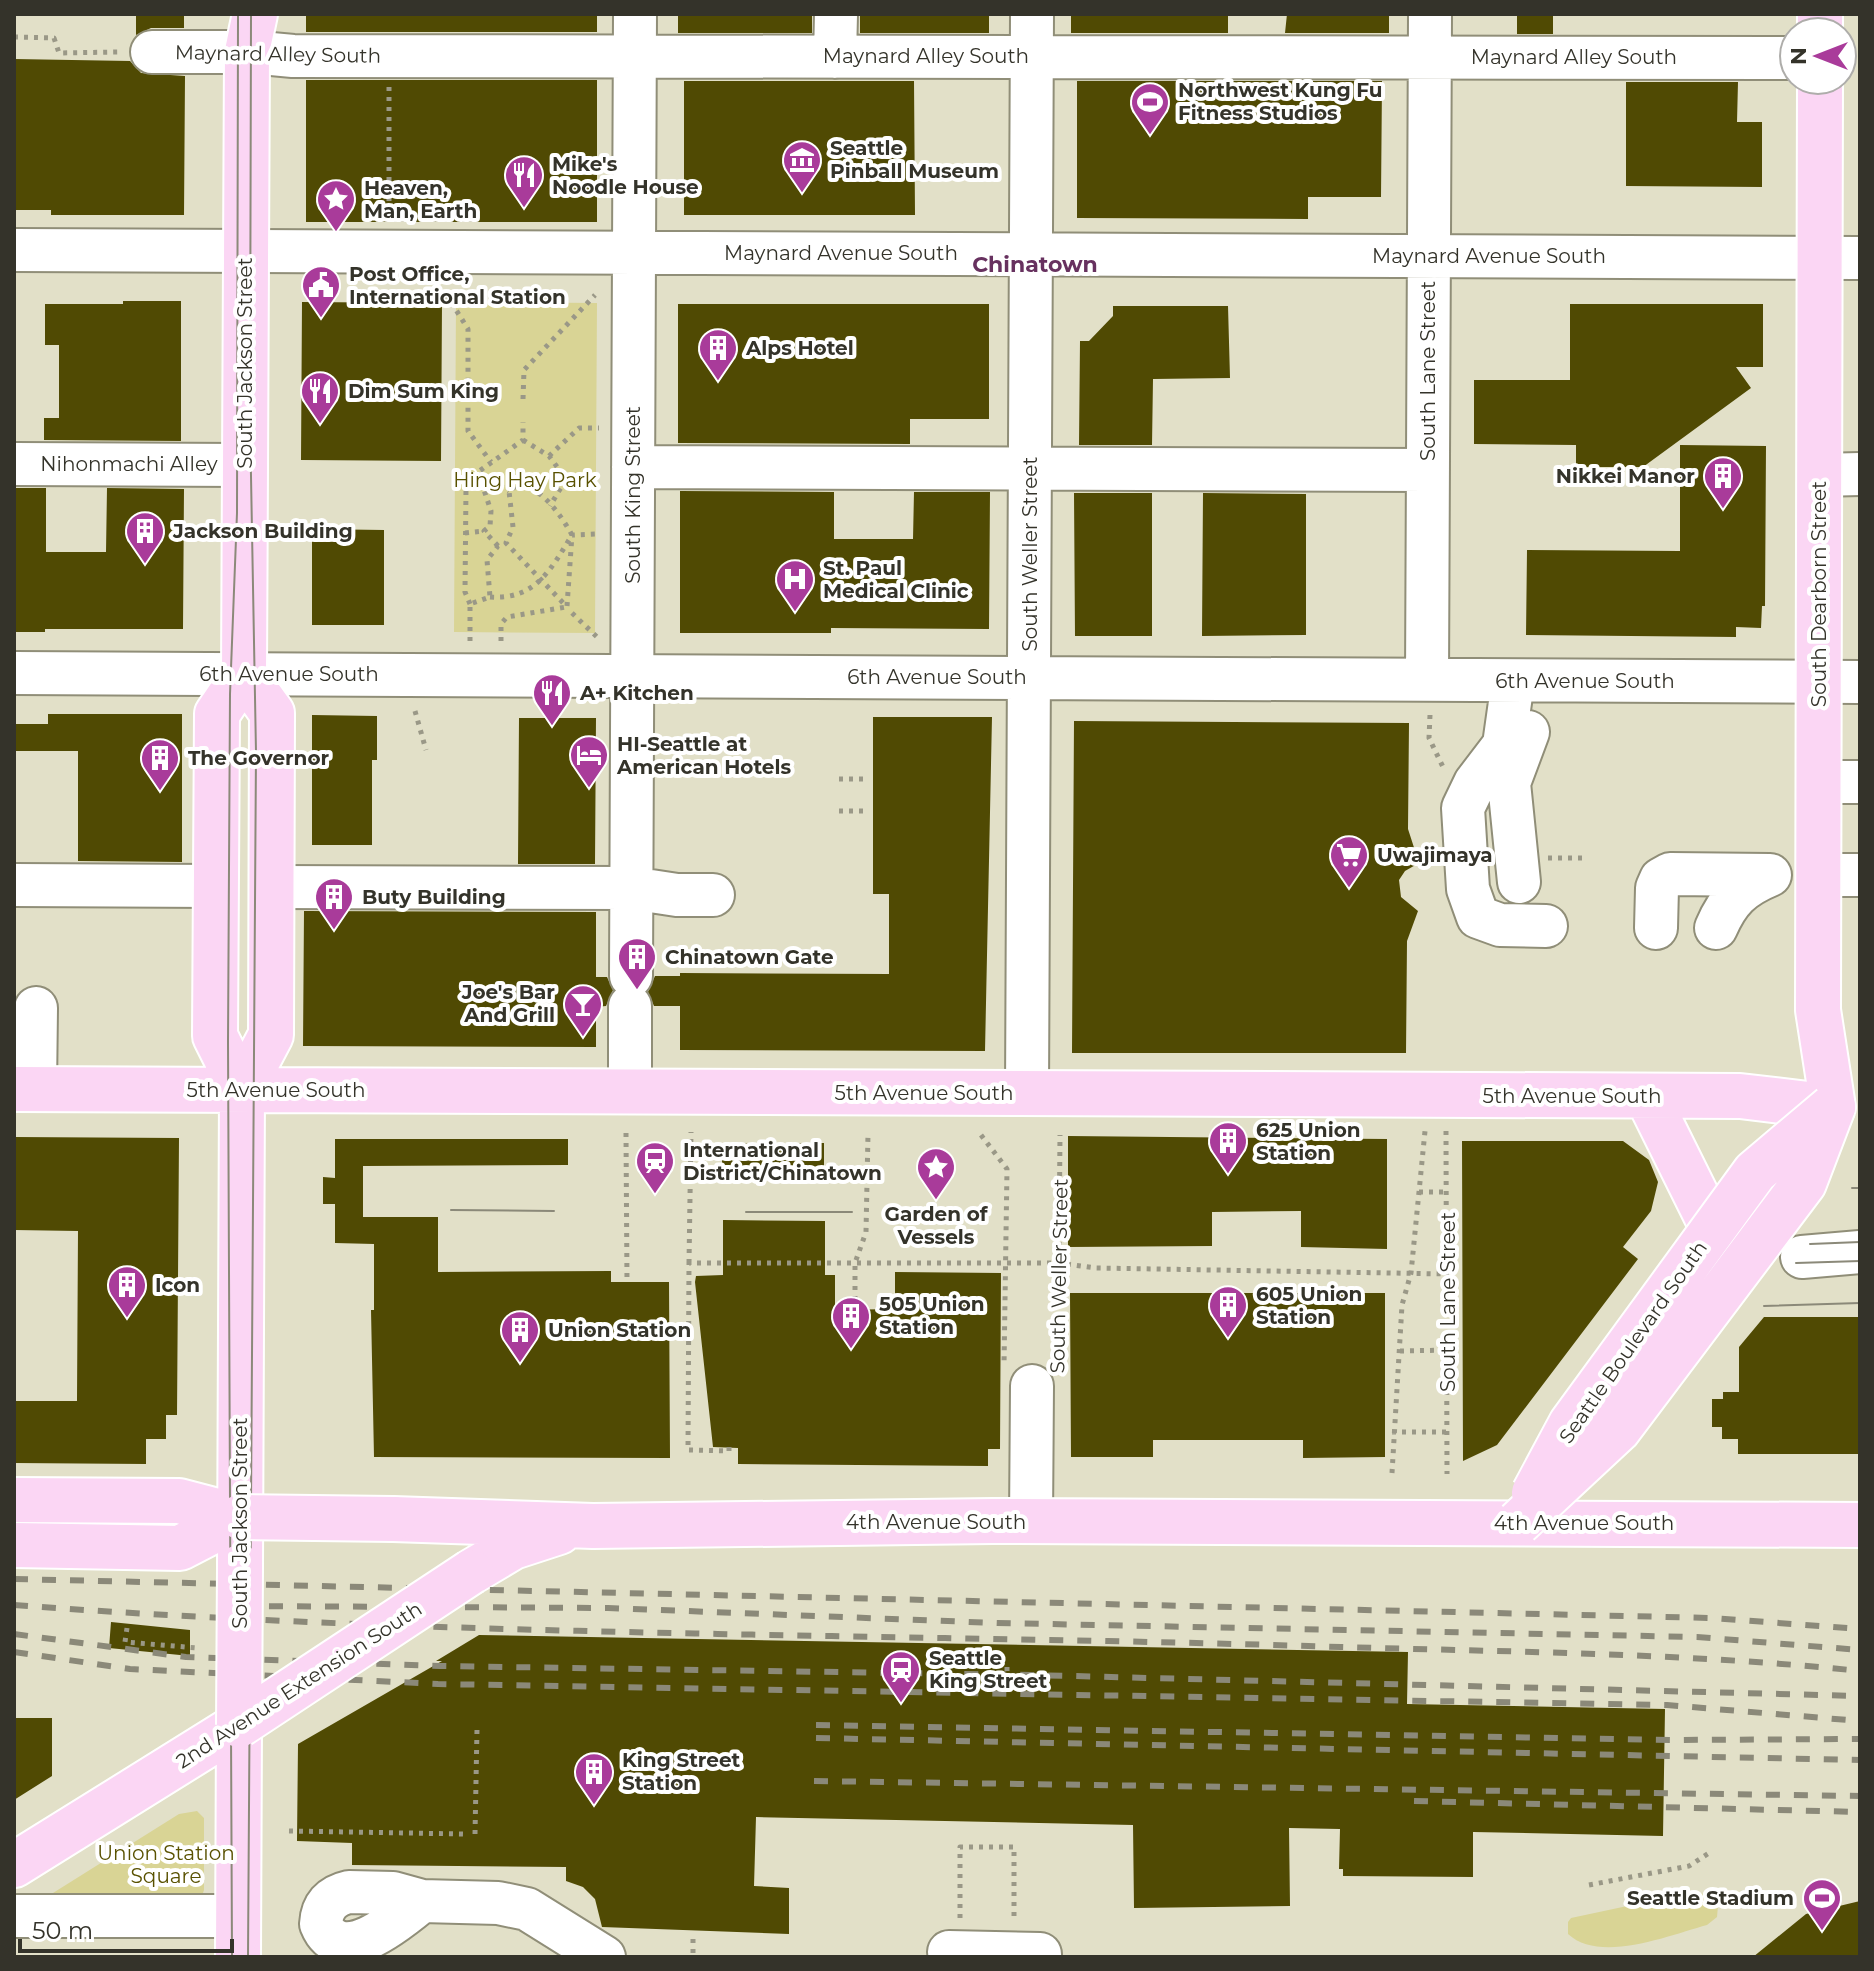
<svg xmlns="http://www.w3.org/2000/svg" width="1874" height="1971" viewBox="0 0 1874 1971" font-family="Montserrat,sans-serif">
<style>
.green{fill:#d9d495}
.building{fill:#504a03}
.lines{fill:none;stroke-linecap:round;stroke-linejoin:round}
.minor-casing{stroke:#908e78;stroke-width:46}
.major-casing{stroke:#fff;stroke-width:48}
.path{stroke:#9a9887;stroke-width:5;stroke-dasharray:4 6;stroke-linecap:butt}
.minor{stroke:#fff;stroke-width:42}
.major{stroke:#fbd6f4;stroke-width:44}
.tram{stroke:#8b8979;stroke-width:2}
.rail{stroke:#8b8979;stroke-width:6;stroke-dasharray:14 14;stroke-linecap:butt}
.major-bridge-casing{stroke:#fff;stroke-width:48;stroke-linecap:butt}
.major-bridge{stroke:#fbd6f4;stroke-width:44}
.labels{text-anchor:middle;stroke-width:8;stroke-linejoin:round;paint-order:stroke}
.street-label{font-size:20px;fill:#34332a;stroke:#fff}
.poi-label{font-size:20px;font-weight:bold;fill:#34332a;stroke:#fff;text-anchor:start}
.park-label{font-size:20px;fill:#595100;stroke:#fff}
.neighbourhood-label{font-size:22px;font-weight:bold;fill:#67315f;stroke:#fff}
</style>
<rect width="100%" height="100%" fill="#e2e0c8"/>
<path class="green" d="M456 302 597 303 595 633 454 632Z
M197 1811 204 1818V1890L201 1899 45 1898 179 1814Z
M1693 1892 1709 1895 1718 1906 1717 1917 1707 1925C1670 1935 1600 1964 1568 1934V1922L1571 1918Z"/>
<path class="building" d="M136 14H184V28H151L136 35Z
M306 14H597V32H306Z
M678 14H812V33H678Z
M860 14H989V33H860Z
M1071 14H1228V33H1071Z
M1287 14H1389V33H1285Z
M1517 14H1553V34H1517Z
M14 59 130 61 141 73 185 76 184 215H51V210H14Z
M306 80H597V222H306Z
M684 81H914L915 215H684Z
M1077 81H1382L1381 197H1308V219L1077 218Z
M1626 82H1738L1737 122H1762V187L1626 186Z
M123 301H181V441L44 440V418H59V345H45V304H123Z
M302 302 442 303 441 461 301 460Z
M678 304H989V419H910V444L678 443Z
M1570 304H1763V367H1736L1751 388 1643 467H1576V445L1474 444V380H1570Z
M1113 306H1228L1230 378 1153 379 1152 445H1079L1080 341H1089L1113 316Z
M1680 445 1766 446 1765 606H1762L1761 628 1736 627V637L1526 635 1527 550 1680 551Z
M14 488H46V552H106L107 488 184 489 183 629H45V632H14Z
M680 491 834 492V539H913L914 492H990L989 629 831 628V633H680Z
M1074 493H1152V636H1075Z
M1203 493 1306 494V635L1202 636Z
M312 529 384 530V625H312Z
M48 714H182V862L78 861V751H14V724H48Z
M312 715 377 716V760H372V845H312Z
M873 717H992L985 1051 680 1050V1006H654L648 992 655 976H680V973L889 974V894H873Z
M519 718H596L595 864H518Z
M1074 721 1409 723 1408 829 1419 863 1405 871 1399 880 1401 897 1418 911 1407 941 1406 1053H1072Z
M304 911 596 912V977H607L613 990 606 1006 596 1007V1047L303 1046Z
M1068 1136 1387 1139V1249L1301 1247V1211L1212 1212V1246L1068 1247Z
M14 1137 179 1138 177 1415H166V1439H146V1464L14 1463V1401H77L78 1231 14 1230Z
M335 1139H568V1165L363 1166V1217H438V1272L611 1271V1282H669L670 1458 374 1457 371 1310H374V1244L335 1243V1204H323V1177L335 1178Z
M1462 1141H1623L1649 1160 1658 1182 1651 1211 1623 1247 1638 1259 1497 1445 1463 1461Z
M722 1143H824V1170H722Z
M723 1220 825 1221V1275H835V1310L895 1309V1272L1001 1273 1000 1449H988V1466L738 1464V1448L713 1447 695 1282 696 1276 723 1275Z
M1070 1293H1385V1457L1303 1458V1440H1153V1457H1071Z
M1764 1317H1860V1454H1738V1439H1722V1427H1712V1399H1723V1392H1739V1347Z
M111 1622 190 1630V1656L109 1648Z
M479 1635 1408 1652 1407 1704 1665 1709 1663 1836 1473 1832V1877L1343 1876V1869H1339L1340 1829 1289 1828 1290 1906 1134 1908 1133 1825 756 1817 754 1886 789 1888V1934L602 1927 595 1899 583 1887 566 1881V1867L352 1865V1843L297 1841 298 1744 442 1661H436Z
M14 1718H52V1776L14 1800Z
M1860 1901V1957H1753L1806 1914Z"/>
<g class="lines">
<defs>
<path id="minor" d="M152 52H251L293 56 1794 58
M835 57 836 14
M14 250 1860 258
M14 464 245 465
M633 467 1428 470
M1819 475 1860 474
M14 673 1860 682
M1427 680 1430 14
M1513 681 1504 745 1475 783 1463 808 1468 889 1478 917 1500 925 1546 926
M1818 782H1860
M1818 875H1860
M1519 882 1509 783 1528 732
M14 885 216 886
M271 887 631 888 677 895H713
M1656 928 1657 888 1661 879 1670 874 1770 875
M1716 928C1728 900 1741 887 1770 875
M631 976 635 14
M35 1089 36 1008
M630 1091V1006
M1027 1093 1032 14
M1802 1257 1860 1252
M1031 1521 1032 1386
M349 1892 393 1893 422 1901C400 1919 340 1971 321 1924 322 1906 331 1896 349 1892Z
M422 1901 498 1903 527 1909 604 1957
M14 1916H239
M949 1952 1040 1954"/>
<path id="major" d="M1820 14V32
M1820 80 1818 1010 1833 1107
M14 1089 1740 1096 1833 1107
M242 1090 271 1035 272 713 244 674
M1647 1096 1713 1229
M14 1500 179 1501 240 1517
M393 1519 593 1526 993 1521 1860 1525
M14 1545 180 1548 240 1517
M240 1567 242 1090 215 1036 217 714 244 674 247 52 255 14
M471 1572 513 1547 559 1532
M14 1865 239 1725
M238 1957 239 1725"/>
</defs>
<use href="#minor" class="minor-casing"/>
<use href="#major" class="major-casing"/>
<path class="path" d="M14 37 54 38 59 53 119 52
M389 87V217
M446 294 468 329V431L491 462
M523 399 524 370 595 295
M523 440 549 456 566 479 550 506
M549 456 579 428H599
M465 533 484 531
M498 546 484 531 490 526 491 511 478 472 509 491
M490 597C536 600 551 569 572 535 561 515 542 488 519 484L509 491 513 527 506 543 567 607
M470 604 465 592 466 487 478 472 523 440V422
M567 606 572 535 598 534
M572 613 598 638
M470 641V604L490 597 487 560 498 546 506 543
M501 641V624L507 617 566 607
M415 711 426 750
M1430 715 1429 738 1443 767
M839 779H869
M839 811H869
M1548 858H1587
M1446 1131 1447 1474
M626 1133 627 1282
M981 1135 1007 1169 1004 1365
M1419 1192H1447
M689 1263 691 1132
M855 1310V1263L866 1232 868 1134
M1400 1351 1449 1350
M1058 1366 1060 1135
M1392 1432H1448
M729 1447V1451L688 1450 689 1263H1059L1096 1268 1448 1274
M1392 1473 1402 1305 1411 1273 1425 1131
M127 1628 125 1642 198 1648
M1007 1667V1671
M289 1831 465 1834
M475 1834 477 1729
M1589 1885 1689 1866 1709 1853
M960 1918V1847H1014V1920
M693 1939V1957"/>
<use href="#minor" class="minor"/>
<use href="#major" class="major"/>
<path class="tram" d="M746 1178 852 1179
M1852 1188H1860
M451 1210 554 1211
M746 1212H852
M1810 1244 1860 1242
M1796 1263 1860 1261
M1764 1306 1860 1303
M232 1957 228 1042 230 694 237 513 238 14
M248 1957 256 752 250 421 251 14"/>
<path class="rail" d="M14 1579 1712 1618 1860 1629
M14 1605C455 1638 899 1633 1341 1647 1514 1652 1688 1653 1860 1671
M241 1606 608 1608 997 1623 1697 1637 1860 1650
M14 1634 186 1657 440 1666 1032 1675 1860 1696
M14 1652 130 1669 438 1684 1667 1705 1860 1721
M816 1725 1671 1740 1860 1739
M816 1738 1860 1760
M814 1781 1860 1796
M1414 1801 1860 1812"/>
<defs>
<path id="major-bridge" d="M1534 1493 1571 1424 1755 1172 1832 1107
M240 1517 393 1519
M1518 1523 1618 1430 1804 1183 1833 1107
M239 1725 471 1572
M239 1725 240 1567"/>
</defs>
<use href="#major-bridge" class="major-bridge-casing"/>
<use href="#major-bridge" class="major-bridge"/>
</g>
<defs>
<symbol id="stadium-pin" viewBox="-11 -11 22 30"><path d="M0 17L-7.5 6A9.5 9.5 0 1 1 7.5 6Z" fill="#a93b9a" stroke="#fff"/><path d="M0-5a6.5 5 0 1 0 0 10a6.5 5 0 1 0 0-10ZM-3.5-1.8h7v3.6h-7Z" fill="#fff"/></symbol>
<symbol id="museum-pin" viewBox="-11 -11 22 30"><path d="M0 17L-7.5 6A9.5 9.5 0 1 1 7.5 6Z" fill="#a93b9a" stroke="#fff"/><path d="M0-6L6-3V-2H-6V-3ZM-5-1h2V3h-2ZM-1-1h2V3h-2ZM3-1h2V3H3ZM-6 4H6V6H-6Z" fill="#fff"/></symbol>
<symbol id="restaurant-pin" viewBox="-11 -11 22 30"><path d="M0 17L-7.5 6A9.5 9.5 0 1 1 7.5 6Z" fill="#a93b9a" stroke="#fff"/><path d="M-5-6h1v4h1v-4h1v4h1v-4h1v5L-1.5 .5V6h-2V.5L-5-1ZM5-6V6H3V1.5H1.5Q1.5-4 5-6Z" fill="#fff"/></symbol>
<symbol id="sight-pin" viewBox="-11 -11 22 30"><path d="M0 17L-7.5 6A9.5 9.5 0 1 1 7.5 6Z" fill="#a93b9a" stroke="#fff"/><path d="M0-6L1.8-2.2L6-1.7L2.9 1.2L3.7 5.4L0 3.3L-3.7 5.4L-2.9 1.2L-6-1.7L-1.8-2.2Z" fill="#fff"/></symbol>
<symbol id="civic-pin" viewBox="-11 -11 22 30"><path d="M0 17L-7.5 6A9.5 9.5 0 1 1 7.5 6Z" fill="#a93b9a" stroke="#fff"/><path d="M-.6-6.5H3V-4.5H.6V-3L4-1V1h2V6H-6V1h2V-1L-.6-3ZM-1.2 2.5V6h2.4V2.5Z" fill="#fff"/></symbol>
<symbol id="building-pin" viewBox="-11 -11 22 30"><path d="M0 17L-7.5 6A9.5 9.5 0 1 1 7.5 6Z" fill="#a93b9a" stroke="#fff"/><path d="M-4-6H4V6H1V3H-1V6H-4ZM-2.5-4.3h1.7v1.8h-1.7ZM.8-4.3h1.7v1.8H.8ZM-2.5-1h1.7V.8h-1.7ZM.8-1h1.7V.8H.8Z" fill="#fff"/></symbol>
<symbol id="hospital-pin" viewBox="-11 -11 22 30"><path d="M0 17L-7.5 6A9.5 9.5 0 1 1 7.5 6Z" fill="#a93b9a" stroke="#fff"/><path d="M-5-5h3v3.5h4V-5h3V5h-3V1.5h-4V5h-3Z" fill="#fff"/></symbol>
<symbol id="hotel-pin" viewBox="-11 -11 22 30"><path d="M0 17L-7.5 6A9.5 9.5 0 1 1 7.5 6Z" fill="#a93b9a" stroke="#fff"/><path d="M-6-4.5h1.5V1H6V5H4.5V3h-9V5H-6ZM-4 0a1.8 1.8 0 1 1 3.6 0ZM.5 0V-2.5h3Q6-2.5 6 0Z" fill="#fff"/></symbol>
<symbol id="supermarket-pin" viewBox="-11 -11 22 30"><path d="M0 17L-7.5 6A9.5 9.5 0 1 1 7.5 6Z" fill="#a93b9a" stroke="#fff"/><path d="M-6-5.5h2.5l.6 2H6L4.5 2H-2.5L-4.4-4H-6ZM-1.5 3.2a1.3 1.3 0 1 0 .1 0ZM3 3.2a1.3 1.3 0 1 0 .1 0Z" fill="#fff"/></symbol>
<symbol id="bar-pin" viewBox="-11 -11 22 30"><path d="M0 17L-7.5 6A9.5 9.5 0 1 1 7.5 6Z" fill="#a93b9a" stroke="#fff"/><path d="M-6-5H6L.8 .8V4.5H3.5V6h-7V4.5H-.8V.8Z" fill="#fff"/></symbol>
<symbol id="station-pin" viewBox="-11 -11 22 30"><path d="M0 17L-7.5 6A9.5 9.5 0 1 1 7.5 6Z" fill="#a93b9a" stroke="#fff"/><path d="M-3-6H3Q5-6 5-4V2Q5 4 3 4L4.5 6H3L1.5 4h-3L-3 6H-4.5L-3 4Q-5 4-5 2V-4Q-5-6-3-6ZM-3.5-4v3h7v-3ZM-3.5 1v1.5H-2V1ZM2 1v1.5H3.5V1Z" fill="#fff"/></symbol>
</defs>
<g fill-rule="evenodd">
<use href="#stadium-pin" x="1128" y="80" width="44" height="60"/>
<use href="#museum-pin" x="780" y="138" width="44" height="60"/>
<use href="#restaurant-pin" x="502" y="153" width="44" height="60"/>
<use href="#sight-pin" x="314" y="177" width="44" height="60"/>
<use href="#civic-pin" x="299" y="263" width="44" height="60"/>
<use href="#building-pin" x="696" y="326" width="44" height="60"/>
<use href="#restaurant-pin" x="298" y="369" width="44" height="60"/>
<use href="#building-pin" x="1701" y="454" width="44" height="60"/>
<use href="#building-pin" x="123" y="509" width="44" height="60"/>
<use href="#hospital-pin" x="773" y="557" width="44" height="60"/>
<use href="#restaurant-pin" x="530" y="671" width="44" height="60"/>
<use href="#hotel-pin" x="567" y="733" width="44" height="60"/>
<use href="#building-pin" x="138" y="736" width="44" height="60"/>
<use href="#supermarket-pin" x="1327" y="833" width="44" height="60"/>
<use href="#building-pin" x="312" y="875" width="44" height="60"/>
<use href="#building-pin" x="615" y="935" width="44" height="60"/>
<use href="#bar-pin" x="561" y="982" width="44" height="60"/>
<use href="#building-pin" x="1206" y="1119" width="44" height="60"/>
<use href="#station-pin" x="633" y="1139" width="44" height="60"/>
<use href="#sight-pin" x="914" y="1145" width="44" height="60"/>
<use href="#building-pin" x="105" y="1263" width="44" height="60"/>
<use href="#building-pin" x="1206" y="1283" width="44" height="60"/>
<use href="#building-pin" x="829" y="1294" width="44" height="60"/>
<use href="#building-pin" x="498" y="1308" width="44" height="60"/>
<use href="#station-pin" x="879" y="1648" width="44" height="60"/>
<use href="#building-pin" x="572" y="1750" width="44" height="60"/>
<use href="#stadium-pin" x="1800" y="1876" width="44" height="60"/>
</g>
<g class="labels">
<g class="street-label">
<text transform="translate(278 54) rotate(1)" y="7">Maynard Alley South</text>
<text x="926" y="63">Maynard Alley South</text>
<text x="1574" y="64">Maynard Alley South</text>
<text x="841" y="260">Maynard Avenue South</text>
<text x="1489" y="263">Maynard Avenue South</text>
<text transform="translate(245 363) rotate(-90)" y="7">South Jackson Street</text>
<text transform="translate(1428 371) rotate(-90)" y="7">South Lane Street</text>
<text x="129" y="471">Nihonmachi Alley</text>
<text transform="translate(633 495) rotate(-90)" y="7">South King Street</text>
<text transform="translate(1030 554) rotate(-90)" y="7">South Weller Street</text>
<text transform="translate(1819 594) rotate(-90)" y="7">South Dearborn Street</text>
<text x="289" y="681">6th Avenue South</text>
<text x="937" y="684">6th Avenue South</text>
<text x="1585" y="688">6th Avenue South</text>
<text x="276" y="1097">5th Avenue South</text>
<text x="924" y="1100">5th Avenue South</text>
<text x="1572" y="1103">5th Avenue South</text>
<text transform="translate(1059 1276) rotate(-89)" y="7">South Weller Street</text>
<text transform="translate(1448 1302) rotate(-90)" y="7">South Lane Street</text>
<text transform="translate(1633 1342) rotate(-55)" y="7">Seattle Boulevard South</text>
<text x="936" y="1529">4th Avenue South</text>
<text transform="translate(240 1523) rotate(-90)" y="7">South Jackson Street</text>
<text x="1584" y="1530">4th Avenue South</text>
<text transform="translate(299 1685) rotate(-33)" y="7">2nd Avenue Extension South</text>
</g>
<g class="poi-label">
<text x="1178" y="97">Northwest Kung Fu<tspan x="1178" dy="23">Fitness Studios</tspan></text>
<text x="830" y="155">Seattle<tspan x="830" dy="23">Pinball Museum</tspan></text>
<text x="552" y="171">Mike's<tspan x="552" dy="23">Noodle House</tspan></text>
<text x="364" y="195">Heaven,<tspan x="364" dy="23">Man, Earth</tspan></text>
<text x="349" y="281">Post Office,<tspan x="349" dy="23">International Station</tspan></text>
<text x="746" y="355">Alps Hotel</text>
<text x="348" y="398">Dim Sum King</text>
<text x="1695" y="483" text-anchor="end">Nikkei Manor</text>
<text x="173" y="538">Jackson Building</text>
<text x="823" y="575">St. Paul<tspan x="823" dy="23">Medical Clinic</tspan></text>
<text x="580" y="700">A+ Kitchen</text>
<text x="617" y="751">HI-Seattle at<tspan x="617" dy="23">American Hotels</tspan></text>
<text x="188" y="765">The Governor</text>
<text x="1377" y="862">Uwajimaya</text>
<text x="362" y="904">Buty Building</text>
<text x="665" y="964">Chinatown Gate</text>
<text x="555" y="999" text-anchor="end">Joe's Bar<tspan x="555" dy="23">And Grill</tspan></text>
<text x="1256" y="1137">625 Union<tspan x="1256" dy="23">Station</tspan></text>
<text x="683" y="1157">International<tspan x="683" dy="23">District/Chinatown</tspan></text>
<text x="936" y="1221" text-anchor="middle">Garden of<tspan x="936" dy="23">Vessels</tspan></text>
<text x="155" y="1292">Icon</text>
<text x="1256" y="1301">605 Union<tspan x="1256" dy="23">Station</tspan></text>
<text x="879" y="1311">505 Union<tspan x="879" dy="23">Station</tspan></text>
<text x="548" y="1337">Union Station</text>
<text x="929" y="1665">Seattle<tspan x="929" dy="23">King Street</tspan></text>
<text x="622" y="1767">King Street<tspan x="622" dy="23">Station</tspan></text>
<text x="1794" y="1905" text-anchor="end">Seattle Stadium</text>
</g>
<g class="park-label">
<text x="525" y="487">Hing Hay Park</text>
<text x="166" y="1860">Union Station<tspan x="166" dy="23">Square</tspan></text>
</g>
<g class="neighbourhood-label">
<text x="1035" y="272">Chinatown</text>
</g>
</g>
<rect width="1874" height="1971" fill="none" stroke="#34332a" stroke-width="32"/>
<g transform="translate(1818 56) rotate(270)"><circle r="38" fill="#ffffff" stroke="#aeadaa" stroke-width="2"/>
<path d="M0-6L14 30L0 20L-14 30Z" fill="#a93b9a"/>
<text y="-12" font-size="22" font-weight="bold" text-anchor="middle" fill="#34332a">N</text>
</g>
<path d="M20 1939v12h212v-12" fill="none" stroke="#34332a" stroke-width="4"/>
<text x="32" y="1939" font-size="24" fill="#34332a" stroke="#ffffff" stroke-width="6" paint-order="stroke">50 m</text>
</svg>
